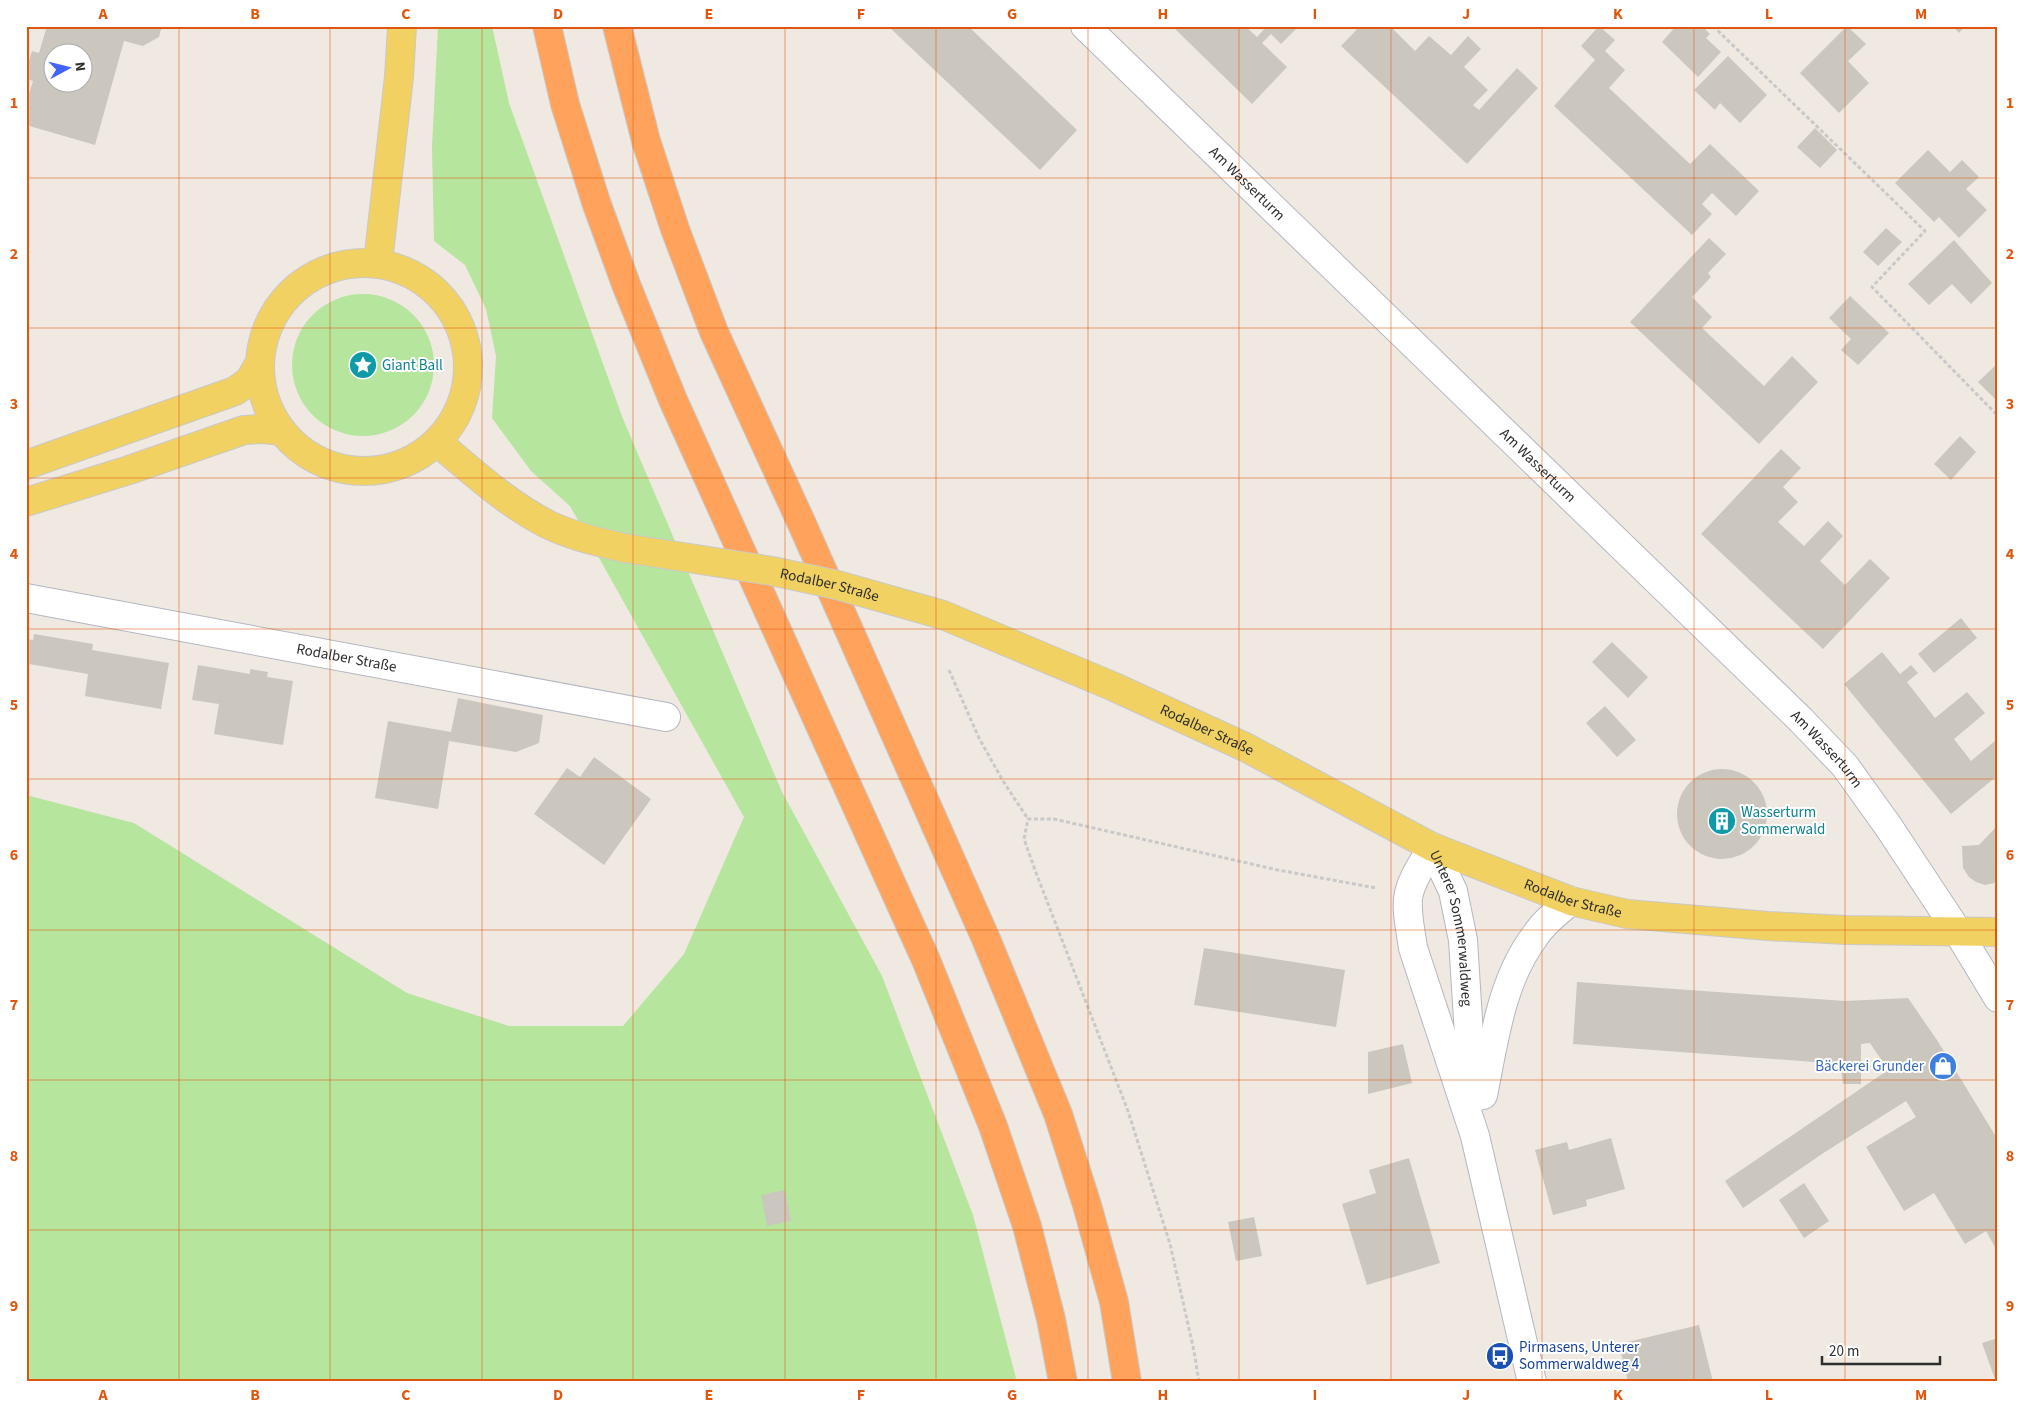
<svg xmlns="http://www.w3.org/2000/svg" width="2024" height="1408" viewBox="0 0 2024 1408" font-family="'Source Sans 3',sans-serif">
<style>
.green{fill:#b6e59e}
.building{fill:#cbc7bf;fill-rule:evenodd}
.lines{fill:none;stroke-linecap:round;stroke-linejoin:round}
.minor-casing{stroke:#b4b7c1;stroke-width:30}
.major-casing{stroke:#c9c9c9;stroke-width:30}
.highway-casing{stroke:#c9c9c9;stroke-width:30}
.path{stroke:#c9c9c9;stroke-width:3;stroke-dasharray:4 2.5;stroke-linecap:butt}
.minor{stroke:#fff;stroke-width:28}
.major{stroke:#f2d163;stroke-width:28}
.highway{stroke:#ffa35c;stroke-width:28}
.major-bridge-casing{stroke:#c9c9c9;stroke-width:30;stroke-linecap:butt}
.major-bridge{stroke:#f2d163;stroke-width:28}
.grid{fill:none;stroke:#df570e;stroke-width:1;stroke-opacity:0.55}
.labels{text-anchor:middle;stroke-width:4;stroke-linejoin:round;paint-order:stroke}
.street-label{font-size:15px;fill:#2e2e2e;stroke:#fff}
.culture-label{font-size:15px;fill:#0d838f;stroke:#fff;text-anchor:start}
.shop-label{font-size:15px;fill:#366cbe;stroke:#fff;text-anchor:end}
.transit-label{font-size:15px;fill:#164399;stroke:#fff;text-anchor:start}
.neatline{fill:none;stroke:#df570e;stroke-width:2}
.grid-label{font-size:16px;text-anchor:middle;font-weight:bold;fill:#df570e}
</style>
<rect width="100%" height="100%" fill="#efe9e1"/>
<path class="green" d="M438 26H492L509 103 623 419 782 792 882 976 973 1215 1017 1382H26V795L134 823 407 993 509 1026H623L684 954 744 817 570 506 531 471 492 418 496 356 486 309 465 265 434 241 432 147Z
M292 365a71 71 0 1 1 142 0a71 71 0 1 1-142 0Z"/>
<path class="building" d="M47 26H162L159 37 143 46 124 41 95 145 26 125V103L33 81 26 79V71L32 51 39 53ZM52 52H82V82H52Z
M888 26H968L1077 130 1040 170Z
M1172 26H1245L1257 37 1267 26H1293L1296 29 1281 44 1271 34 1262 43 1287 67 1252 104Z
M1360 26H1390L1415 51 1429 36 1451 55 1468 36 1481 49 1464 67 1488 90 1473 105 1479 110 1517 68 1538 88 1467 164 1341 46Z
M1599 26 1615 40 1605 51 1625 70 1609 88 1690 164 1710 144 1759 191 1736 216 1712 193 1702 204 1712 214 1692 235 1554 106 1595 60 1581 46Z
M1676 26H1702L1710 34 1706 38 1721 52 1698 77 1662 42Z
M1847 26 1866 44 1848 61 1869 83 1839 113 1800 73Z
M1953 26H1965L1959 33Z
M1728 56 1767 95 1740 123 1720 103 1715 110 1694 90Z
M1815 128 1837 150 1820 168 1797 147Z
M1928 150 1950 172 1962 160 1979 177 1966 189 1987 210 1959 238 1939 217 1934 222 1895 183Z
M1886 228 1902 242 1878 266 1863 252Z
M1709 238 1726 254 1708 273 1711 277 1692 297 1712 317 1702 328 1764 386 1792 356 1818 382 1759 444 1630 322Z
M1954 240 1992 283 1971 304 1952 284 1929 305 1908 284Z
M1850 296 1889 333 1858 365 1841 350 1851 339 1829 318Z
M1998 363V402L1978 382Z
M1960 436 1976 452 1951 480 1934 464Z
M1781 449 1801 468 1783 487 1798 502 1778 522 1804 546 1828 521 1843 536 1820 561 1845 585 1870 559 1890 578 1823 649 1701 534Z
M1961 618 1977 638 1934 673 1918 654Z
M34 634 93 644 92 650 169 663 161 709 85 696 88 674 29 664 26 673V639L33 640Z
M1612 642 1648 677 1628 698 1592 662Z
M1882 652 1900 674 1911 665 1918 673 1907 682 1935 718 1967 692 1985 713 1954 739 1971 761 1995 741 1998 745V775L1951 814 1844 684Z
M198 665 250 674V669L268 672 267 677 293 681 283 745 214 734 219 704 192 700Z
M458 698 543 715 539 743 516 752 449 741 438 809 375 798 388 721 451 732Z
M1605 706 1636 740 1617 757 1586 723Z
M594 757 651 799 604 865 534 814 567 768 580 777Z
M1677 814a45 45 0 1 1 90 0a45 45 0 1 1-90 0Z
M1998 825V878L1994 883 1985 885 1976 882 1969 877 1963 868 1962 846 1979 845Z
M1204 948 1345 970 1336 1027 1194 1005Z
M1577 982 1845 1001 1908 998 1937 1040 1998 1140V1248L1996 1249 1986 1231 1965 1244 1934 1193 1904 1211 1866 1147 1916 1117 1906 1101 1825 1152 1743 1208 1725 1181 1888 1070 1870 1043 1861 1044V1084H1843L1840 1064 1573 1044Z
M1403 1044 1412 1083 1368 1094V1052Z
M1611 1138 1625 1189 1586 1200 1587 1206 1553 1215 1535 1150 1567 1142 1569 1150Z
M1409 1158 1440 1263 1367 1285 1342 1204 1376 1193 1369 1170Z
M1804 1183 1829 1221 1804 1238 1779 1200Z
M785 1190 791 1221 767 1226 761 1195Z
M1254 1217 1262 1256 1236 1261 1228 1222Z
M1699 1325 1713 1382H1628L1619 1344Z
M1998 1338V1382H1996L1982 1343Z"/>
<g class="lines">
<defs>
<g id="minor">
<path id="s1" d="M1085 26 1801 720 1845 766 1888 826 1958 932 1998 998"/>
<path id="s2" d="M26 598 666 717"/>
<path d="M1432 847C1424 862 1413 876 1409 893 1405 908 1411 932 1413 948L1475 1136 1532 1382"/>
<path id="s3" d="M1432 847 1453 891 1463 940 1473 1099"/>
<path d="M1483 1095C1494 1041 1501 981 1535 936 1544 922 1558 911 1571 901"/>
</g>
<g id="major">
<path d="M378 262 399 77 402 26"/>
<circle cx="364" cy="367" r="104"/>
<path d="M437 442C472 471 506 503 547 524 571 536 599 542 625 548"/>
<path d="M26 465 235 391 249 381 259 364"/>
<path d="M26 502 129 470 244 430 263 429 282 431"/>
<path id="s4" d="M943 615 1112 686 1245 747 1432 847 1571 901 1627 914 1768 926 1847 930 1998 932"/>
</g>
<path id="highway" d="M547 26 565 104 596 202 627 287 673 400 926 960 993 1126 1027 1226 1051 1319 1063 1382
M617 26 646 141 675 229 714 332 802 524 986 939 1058 1114 1087 1205 1114 1302 1127 1382"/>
</defs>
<use href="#minor" class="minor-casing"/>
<use href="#major" class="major-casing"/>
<use href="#highway" class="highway-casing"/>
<path class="path" d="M1713 26 1925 231 1872 287 1998 416
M949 670 979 738 1003 781 1028 819
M1199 1382 1194 1351 1170 1244 1128 1111 1035 870 1024 839 1028 819H1054L1278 870 1376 888"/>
<use href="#minor" class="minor"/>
<use href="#major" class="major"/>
<use href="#highway" class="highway"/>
<defs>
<g id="major-bridge">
<path id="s5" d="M625 548 772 571 837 585 943 615"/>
</g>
</defs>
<use href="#major-bridge" class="major-bridge-casing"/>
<use href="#major-bridge" class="major-bridge"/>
</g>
<path class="grid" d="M179 26V1382M330 26V1382M482 26V1382M633 26V1382M785 26V1382M936 26V1382M1088 26V1382M1239 26V1382M1391 26V1382M1542 26V1382M1694 26V1382M1845 26V1382M26 178H1998M26 328H1998M26 478H1998M26 629H1998M26 779H1998M26 930H1998M26 1080H1998M26 1230H1998"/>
<defs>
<symbol id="sight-disc" viewBox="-11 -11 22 22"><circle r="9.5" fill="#0f9aa8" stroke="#fff"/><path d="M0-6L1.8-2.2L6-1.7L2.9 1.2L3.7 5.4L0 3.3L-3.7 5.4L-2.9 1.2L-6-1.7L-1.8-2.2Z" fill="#fff"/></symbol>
<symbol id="building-disc" viewBox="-11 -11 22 22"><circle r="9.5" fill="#0f9aa8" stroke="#fff"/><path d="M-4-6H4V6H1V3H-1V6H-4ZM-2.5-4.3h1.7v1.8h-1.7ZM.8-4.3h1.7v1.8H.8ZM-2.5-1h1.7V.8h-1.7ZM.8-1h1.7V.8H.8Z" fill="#fff"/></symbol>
<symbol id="shop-disc" viewBox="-11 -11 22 22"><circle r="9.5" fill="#3f7fe0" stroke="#fff"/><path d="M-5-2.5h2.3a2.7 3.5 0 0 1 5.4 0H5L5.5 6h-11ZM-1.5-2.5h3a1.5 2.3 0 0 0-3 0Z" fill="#fff"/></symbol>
<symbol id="bus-disc" viewBox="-11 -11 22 22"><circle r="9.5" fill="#1a4fb4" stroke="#fff"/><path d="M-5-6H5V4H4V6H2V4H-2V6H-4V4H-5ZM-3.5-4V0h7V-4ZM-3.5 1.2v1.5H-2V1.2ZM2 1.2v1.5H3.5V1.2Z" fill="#fff"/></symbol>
</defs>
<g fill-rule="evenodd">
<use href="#sight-disc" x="347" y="349" width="32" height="32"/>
<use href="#building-disc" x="1706" y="805" width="32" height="32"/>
<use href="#shop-disc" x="1927" y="1050" width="32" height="32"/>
<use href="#bus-disc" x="1484" y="1340" width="32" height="32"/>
</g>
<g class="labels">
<g class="street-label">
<text dy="5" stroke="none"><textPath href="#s1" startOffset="226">Am Wasserturm</textPath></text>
<text dy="5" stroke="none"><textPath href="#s1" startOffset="631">Am Wasserturm</textPath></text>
<text dy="5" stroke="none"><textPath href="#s5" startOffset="208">Rodalber Straße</textPath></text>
<text dy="5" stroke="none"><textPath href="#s2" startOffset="326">Rodalber Straße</textPath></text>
<text dy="5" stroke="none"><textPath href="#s4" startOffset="288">Rodalber Straße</textPath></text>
<text dy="5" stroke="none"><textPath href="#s1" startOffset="1036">Am Wasserturm</textPath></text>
<text dy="5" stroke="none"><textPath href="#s4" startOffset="692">Rodalber Straße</textPath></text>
<text dy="5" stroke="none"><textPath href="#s3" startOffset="85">Unterer Sommerwaldweg</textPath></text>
</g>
<g class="culture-label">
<text x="382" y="370">Giant Ball</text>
<text x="1741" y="817">Wasserturm<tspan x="1741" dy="17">Sommerwald</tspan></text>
</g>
<g class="shop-label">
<text x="1924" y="1071">Bäckerei Grunder</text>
</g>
<g class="transit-label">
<text x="1519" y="1352">Pirmasens, Unterer<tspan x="1519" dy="17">Sommerwaldweg 4</tspan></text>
</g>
</g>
<rect width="2024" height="1408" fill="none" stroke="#ffffff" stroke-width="55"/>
<g transform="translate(68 68) rotate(83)"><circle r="24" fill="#ffffff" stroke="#ababab"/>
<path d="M0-4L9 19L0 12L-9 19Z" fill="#4264fb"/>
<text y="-8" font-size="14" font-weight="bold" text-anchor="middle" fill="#2e2e2e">N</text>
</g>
<path d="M1822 1356v8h118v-8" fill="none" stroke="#2e2e2e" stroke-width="2.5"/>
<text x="1829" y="1356" font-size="15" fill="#2e2e2e" stroke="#ffffff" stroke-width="4" paint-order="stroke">20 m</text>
<rect x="28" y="28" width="1968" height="1352" class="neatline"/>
<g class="grid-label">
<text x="103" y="19">A</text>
<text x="255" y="19">B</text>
<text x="406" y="19">C</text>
<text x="558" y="19">D</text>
<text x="709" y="19">E</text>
<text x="861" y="19">F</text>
<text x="1012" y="19">G</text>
<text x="1163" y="19">H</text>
<text x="1315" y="19">I</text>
<text x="1466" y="19">J</text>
<text x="1618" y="19">K</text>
<text x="1769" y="19">L</text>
<text x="1921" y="19">M</text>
<text x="14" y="108">1</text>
<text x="2010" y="108">1</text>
<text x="14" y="259">2</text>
<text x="2010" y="259">2</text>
<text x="14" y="409">3</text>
<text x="2010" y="409">3</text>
<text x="14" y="559">4</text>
<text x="2010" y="559">4</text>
<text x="14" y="710">5</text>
<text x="2010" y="710">5</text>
<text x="14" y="860">6</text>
<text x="2010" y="860">6</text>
<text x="14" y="1010">7</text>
<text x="2010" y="1010">7</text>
<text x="14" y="1161">8</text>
<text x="2010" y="1161">8</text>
<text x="14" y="1311">9</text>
<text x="2010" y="1311">9</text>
<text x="103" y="1400">A</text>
<text x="255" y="1400">B</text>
<text x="406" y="1400">C</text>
<text x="558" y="1400">D</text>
<text x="709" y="1400">E</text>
<text x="861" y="1400">F</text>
<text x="1012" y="1400">G</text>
<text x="1163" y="1400">H</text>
<text x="1315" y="1400">I</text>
<text x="1466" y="1400">J</text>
<text x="1618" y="1400">K</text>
<text x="1769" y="1400">L</text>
<text x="1921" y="1400">M</text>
</g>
</svg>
